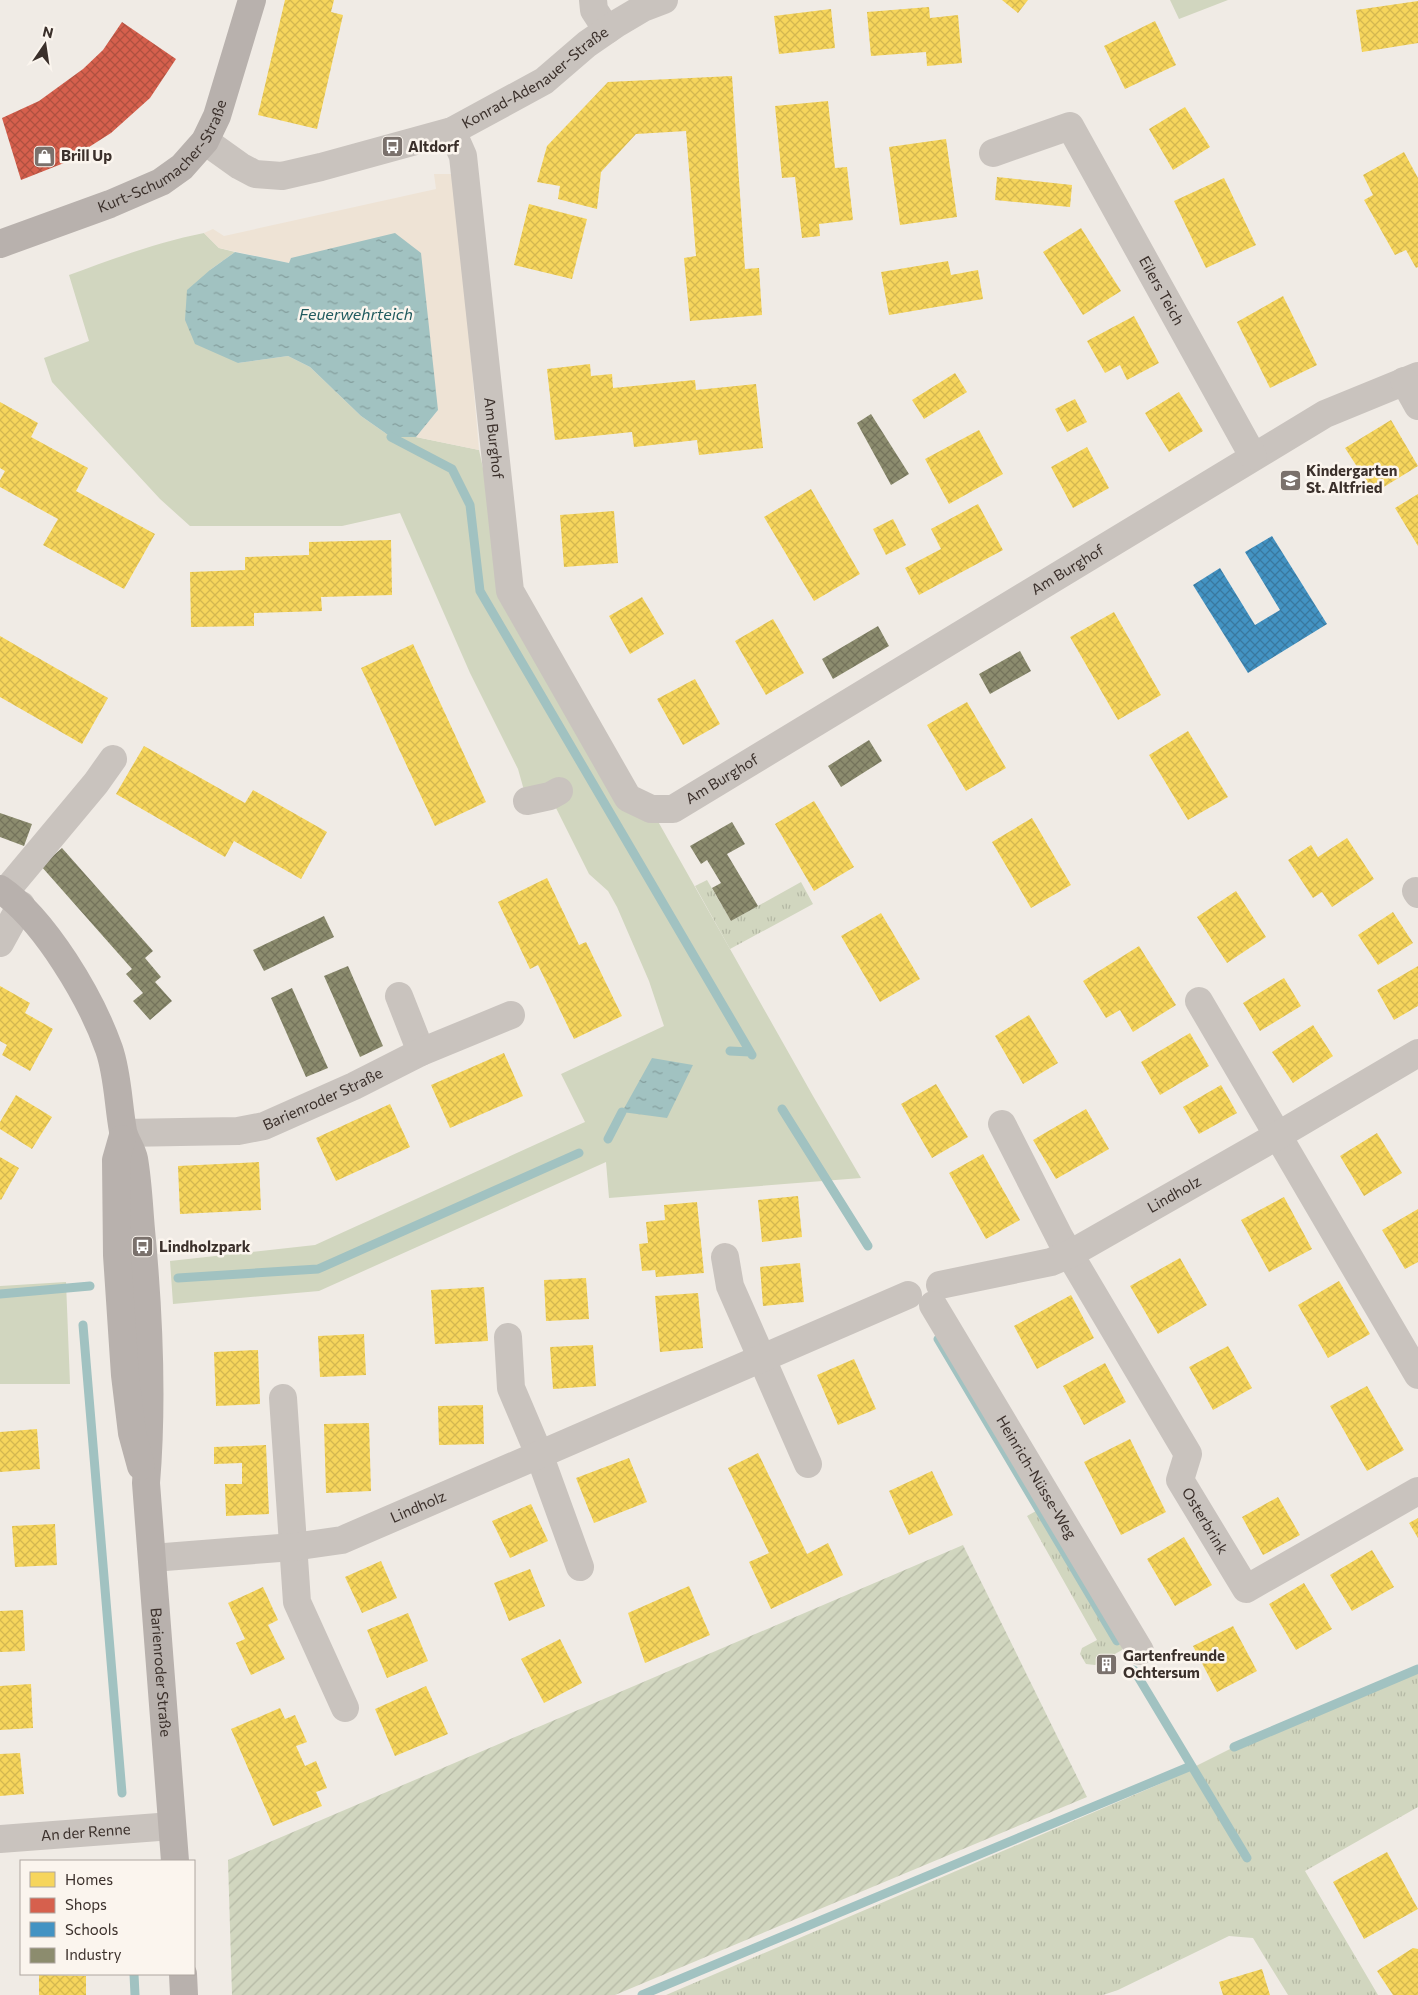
<svg xmlns="http://www.w3.org/2000/svg" width="1418" height="1995" viewBox="0 0 1418 1995" font-family="Commissioner,sans-serif">
<style>
.grass{fill:url(#grass-tufts)}
.park{fill:#d1d6bf}
.garden{fill:url(#garden-furrows)}
.plaza{fill:#eee3d5}
.water{fill:url(#water-ripples)}
.homes{fill:url(#homes-cross-hatch)}
.shops{fill:url(#shops-cross-hatch)}
.schools{fill:url(#schools-cross-hatch)}
.industry{fill:url(#industry-cross-hatch)}
.lines{fill:none;stroke-linecap:round;stroke-linejoin:round}
.stream{stroke:#a1c2c1;stroke-width:9}
.minor{stroke:#c9c3be;stroke-width:28}
.major{stroke:#b8b1ad;stroke-width:28}
.labels{text-anchor:middle;stroke-width:5;stroke-linejoin:round;paint-order:stroke}
.street-label{font-size:15px;fill:#3b302b;stroke:#fbf5ee}
.poi-label{font-size:15px;font-weight:bold;fill:#3b302b;stroke:#fbf5ee;text-anchor:start}
.water-label{font-size:16px;font-style:italic;fill:#1f5a5e;stroke:#fbf5ee}
</style>
<defs>
<pattern id="grass-tufts" width="24" height="20" patternUnits="userSpaceOnUse" patternTransform="scale(1.25)"><rect width="24" height="20" fill="#d1d6bf"/><path d="M3 7l-1-3M5 7V3M7 7l1-3M15 17l-1-3M17 17v-4M19 17l1-3" fill="none" stroke="#b4b8a4"/></pattern>
<pattern id="garden-furrows" width="10" height="10" patternUnits="userSpaceOnUse" patternTransform="scale(1.25)"><rect width="10" height="10" fill="#d1d6bf"/><path d="M-1 1l2-2M0 10L10 0M9 11l2-2" fill="none" stroke="#b4b8a4"/></pattern>
<pattern id="water-ripples" width="26" height="14" patternUnits="userSpaceOnUse" patternTransform="scale(1.25)"><rect width="26" height="14" fill="#a1c2c1"/><path d="M2 4q2-2 4 0t4 0M15 11q2-2 4 0t4 0" fill="none" stroke="#849e9d"/></pattern>
<pattern id="homes-cross-hatch" width="8" height="8" patternUnits="userSpaceOnUse" patternTransform="scale(1.25)"><rect width="8" height="8" fill="#f6d55c"/><path d="M0 0l8 8M0 8l8-8" fill="none" stroke="#d4b750"/></pattern>
<pattern id="shops-cross-hatch" width="8" height="8" patternUnits="userSpaceOnUse" patternTransform="scale(1.25)"><rect width="8" height="8" fill="#d6604d"/><path d="M0 0l8 8M0 8l8-8" fill="none" stroke="#af5040"/></pattern>
<pattern id="schools-cross-hatch" width="8" height="8" patternUnits="userSpaceOnUse" patternTransform="scale(1.25)"><rect width="8" height="8" fill="#4393c3"/><path d="M0 0l8 8M0 8l8-8" fill="none" stroke="#39789f"/></pattern>
<pattern id="industry-cross-hatch" width="8" height="8" patternUnits="userSpaceOnUse" patternTransform="scale(1.25)"><rect width="8" height="8" fill="#8c8c6e"/><path d="M0 0l8 8M0 8l8-8" fill="none" stroke="#74735b"/></pattern>
</defs>
<rect width="100%" height="100%" fill="#f0ebe5"/>
<path class="grass" d="M707 880 731 921 801 882 813 904 730 949 695 886Z
M1045 1506 1124 1638 1122 1650 1095 1665 1086 1664 1080 1654 1082 1648 1097 1640 1027 1516Z
M1418 1669V1807L1305 1871 1378 1995H1288L1253 1938 1229 1936 1118 1990 1103 1995H666L1162 1783 1234 1747Z"/>
<path class="park" d="M1170 0H1228L1179 19Z
M204 233 219 248 235 252 210 270 238 363 288 356 310 367 361 416 391 437H416L479 450 510 591 651 809 813 1096 861 1178 609 1198 606 1162 319 1291 173 1304 170 1261 315 1245 585 1122 561 1074 664 1026 649 981 617 907 608 891 589 874 550 796 527 801 518 769 470 673 400 513 342 526H190L160 499 52 382 44 358 89 341 69 275C113 259 158 242 204 233Z
M66 1282 70 1384H0V1286Z"/>
<path class="garden" d="M963 1545 1087 1797 615 1995H232L228 1860Z"/>
<path class="plaza" d="M434 174H455L479 450 416 437 438 410 289 263 219 248 204 233 213 229 224 236 436 189Z"/>
<path class="water" d="M395 233 421 253 438 410 416 437H391L361 416 310 367 288 356 238 363 195 344 185 320 187 290 210 270 235 252 289 263 291 258Z
M652 1058 693 1065 667 1118 622 1112Z"/>
<path class="homes" d="M285 0H334L331 12 343 15 317 129 258 115Z
M1002 0H1028L1018 13Z
M1418 1V43L1362 52 1356 10Z
M929 7 930 18 958 15 962 63 927 66 926 52 871 56 867 12Z
M831 9 835 48 779 54 774 16Z
M1155 21 1176 65 1125 89 1104 46Z
M732 76 745 269 759 268 762 315 690 321 684 258 696 256 686 131 636 134 601 172 597 209 558 199 560 186 537 182 547 146 608 82Z
M828 101 835 168 847 167 853 220 819 224 820 236 802 238 795 177 782 178 775 106Z
M1185 107 1210 147 1173 170 1149 129Z
M946 139 957 217 900 225 889 147Z
M1404 152 1418 178V267L1416 268 1406 250 1395 255 1364 200 1373 195 1363 175Z
M997 177 1072 185 1070 207 995 200Z
M1224 178 1256 245 1206 268 1174 201Z
M529 204 587 219 572 279 514 265Z
M1081 228 1121 291 1083 315 1043 252Z
M948 261 951 275 978 270 983 299 889 315 881 272Z
M1283 296 1317 365 1270 388 1237 322Z
M1134 316 1159 363 1127 380 1120 365 1105 373 1087 341Z
M590 364 591 376 612 374 613 388 695 380 696 390 756 384 763 448 699 455 697 440 634 447 632 432 555 440 547 369Z
M955 373 967 392 924 419 912 400Z
M1179 392 1203 431 1169 452 1145 413Z
M1075 399 1087 422 1067 432 1055 409Z
M0 402 38 423 31 437 88 468 76 491 155 534 124 589 43 545 58 519 0 487V480L5 471 0 468Z
M1391 420 1418 466 1374 493 1345 448Z
M979 430 1003 474 949 504 925 459Z
M1087 447 1109 488 1073 508 1051 467Z
M811 489 860 574 814 601 764 517Z
M1418 494V546L1395 508Z
M978 504 1003 550 919 595 905 568 941 549 931 529Z
M614 511 618 563 564 567 560 515Z
M893 519 906 545 886 555 873 529Z
M391 540 392 595 321 597 322 611 254 613V626L191 627 190 572 245 570V557L309 555V542Z
M642 597 664 634 630 654 609 616Z
M1114 612 1161 695 1118 720 1070 637Z
M773 619 804 673 766 695 735 641Z
M0 636 108 698 82 744 0 697Z
M413 644 486 802 435 826 361 668Z
M695 679 720 724 683 745 657 699Z
M967 702 1006 768 966 791 927 725Z
M1188 731 1228 797 1188 820 1149 755Z
M144 746 245 803 253 790 327 832 301 879 234 841 225 857 116 794Z
M814 801 854 867 814 891 775 824Z
M1032 818 1071 885 1031 908 992 842Z
M1347 838 1374 879 1332 907 1322 892 1313 898 1288 860 1311 845 1318 857Z
M547 878 579 945 586 942 622 1016 574 1039 538 965 530 969 498 902Z
M1236 891 1266 937 1227 963 1197 917Z
M1393 912 1413 943 1378 965 1358 935Z
M881 913 920 979 880 1002 841 936Z
M1139 946 1176 1005 1133 1032 1120 1010 1106 1018 1083 981Z
M1418 966V1006L1394 1020 1377 990Z
M1284 978 1301 1006 1260 1031 1243 1003Z
M0 986 30 1003 25 1013 53 1029 30 1071 2 1055 7 1045 0 1041Z
M1029 1015 1058 1063 1023 1084 995 1036Z
M1313 1025 1333 1056 1293 1083 1272 1052Z
M1190 1033 1209 1066 1160 1095 1141 1062Z
M504 1053 523 1096 450 1128 431 1085Z
M936 1084 968 1137 932 1158 901 1104Z
M1221 1085 1237 1113 1199 1134 1183 1107Z
M16 1095 52 1117 32 1149 0 1129V1122Z
M390 1104 410 1147 336 1181 316 1138Z
M1086 1109 1109 1149 1056 1179 1033 1140Z
M1377 1133 1402 1173 1364 1196 1340 1156Z
M983 1154 1020 1220 986 1239 949 1173Z
M0 1157 19 1168 1 1200 0 1199Z
M259 1162 261 1210 180 1214 178 1166Z
M798 1196 802 1237 762 1242 758 1200Z
M1284 1197 1312 1249 1269 1272 1241 1220Z
M697 1202 704 1273 656 1277 655 1270 642 1271 639 1244 648 1243 646 1222 665 1220 664 1205Z
M1418 1209V1262L1405 1269 1382 1230Z
M1180 1258 1207 1305 1158 1334 1130 1286Z
M800 1263 804 1302 763 1306 760 1267Z
M586 1278 589 1319 546 1321 544 1280Z
M1339 1281 1370 1334 1328 1358 1298 1305Z
M484 1287 488 1341 435 1344 431 1290Z
M698 1293 703 1348 660 1352 655 1296Z
M1071 1295 1094 1338 1037 1369 1014 1326Z
M364 1334 366 1375 320 1377 318 1336Z
M593 1345 596 1386 553 1389 550 1347Z
M1228 1346 1252 1388 1213 1410 1189 1367Z
M258 1350 260 1404 216 1406 214 1352Z
M854 1359 876 1409 838 1425 817 1375Z
M1105 1363 1126 1402 1084 1425 1063 1386Z
M1367 1386 1404 1450 1367 1471 1330 1406Z
M483 1405 484 1444 439 1445 438 1406Z
M369 1423 371 1491 326 1493 324 1424Z
M37 1429 40 1469 0 1472V1432Z
M1130 1439 1166 1512 1121 1535 1084 1462Z
M266 1445 269 1514 226 1516 225 1484H242V1463L214 1464V1447Z
M758 1453 807 1554 828 1543 843 1575 771 1609 749 1562 769 1553 728 1468Z
M629 1458 647 1502 594 1523 576 1478Z
M932 1471 953 1515 909 1535 889 1491Z
M1278 1497 1300 1535 1263 1555 1242 1517Z
M531 1504 548 1541 510 1558 492 1521Z
M1418 1518V1538L1409 1523Z
M55 1524 57 1565 15 1567 12 1526Z
M1184 1537 1212 1585 1175 1606 1147 1559Z
M1372 1550 1394 1587 1352 1611 1330 1575Z
M381 1561 397 1598 362 1613 345 1577Z
M530 1569 545 1606 509 1621 494 1583Z
M1304 1583 1332 1629 1296 1650 1269 1604Z
M689 1586 710 1635 645 1663 628 1613Z
M263 1587 278 1620 268 1625 285 1659 251 1675 236 1643 245 1639 228 1603Z
M23 1610 25 1651 0 1652V1611Z
M408 1613 428 1661 387 1678 367 1630Z
M1233 1626 1257 1671 1217 1692 1193 1646Z
M560 1639 582 1683 544 1703 521 1659Z
M31 1684 33 1728 0 1730V1686Z
M426 1686 448 1734 395 1756 375 1709Z
M280 1708 285 1719 295 1715 307 1742 296 1746 305 1766 316 1761 327 1788 316 1792 322 1806 273 1826 231 1729Z
M20 1753 24 1794 0 1796V1754Z
M1387 1852 1418 1909 1364 1939 1333 1882Z
M1413 1948 1418 1949V1995H1393L1377 1971Z
M1262 1969 1270 1995H1223L1219 1982Z
M39 1975 86 1976V1995H39Z"/>
<path class="shops" d="M122 22 176 59 150 98 111 133 64 163 21 180 2 118 39 101 83 69 103 50Z"/>
<path class="schools" d="M1272 536 1327 624 1248 673 1193 585 1220 568 1255 625 1280 610 1245 552Z"/>
<path class="industry" d="M871 414 909 474 891 485 857 423Z
M878 626 889 646 833 679 822 659Z
M1020 651 1031 671 990 694 979 674Z
M869 740 882 761 841 787 828 766Z
M0 813 32 824 24 846 0 837Z
M732 822 745 844 727 854 758 906 731 921 712 888 721 883 707 860 701 864 690 846Z
M62 848 153 951 145 958 161 977 155 982 172 1001 150 1020 133 1001 143 993 126 974 132 969 41 866Z
M324 916 334 937 264 971 253 950Z
M348 966 383 1046 360 1057 324 976Z
M292 988 328 1068 306 1077 271 998Z"/>
<g class="lines">
<path class="stream" d="M391 437 452 469 470 505 480 591 752 1055
M730 1051 750 1052
M782 1109 868 1246
M608 1139 622 1112
M178 1278 318 1269 579 1153
M0 1294 90 1286
M83 1325 122 1793
M938 1339 1117 1641
M1134 1670 1247 1858
M1234 1747 1418 1669
M134 1974 135 1995
M642 1995 1191 1766"/>
<g class="minor">
<path d="M593 0 594 10 607 30"/>
<path id="s1" d="M452 131 463 156 510 591 628 798 651 809H673L1325 414 1418 376"/>
<path id="s2" d="M205 141 240 166 255 174 282 176 321 167 452 131 544 81 587 44 616 24 643 8 664 0"/>
<path id="s3" d="M993 153 1070 126 1253 456"/>
<path d="M1404 381 1418 406"/>
<path d="M527 801 550 796 559 791"/>
<path d="M1416 891 1418 894"/>
<path d="M5 892 96 783 113 759"/>
<path d="M0 943 21 905"/>
<path d="M399 996 421 1052"/>
<path d="M1199 1001 1418 1375"/>
<path id="s4" d="M1002 1124 1060 1238 1188 1454 1180 1480 1246 1589 1418 1491"/>
<path id="s5" d="M123 1133 238 1131 264 1126 354 1086 421 1052 511 1015"/>
<path d="M725 1257 730 1286 808 1464"/>
<path id="s6" d="M940 1285 1051 1262 1070 1254 1277 1136 1418 1053"/>
<path id="s7" d="M933 1305 1140 1651"/>
<path d="M508 1337 511 1388 539 1454 580 1567"/>
<path d="M283 1398 297 1602 345 1708"/>
<path id="s8" d="M152 1558 293 1547 342 1540 908 1295"/>
<path id="s9" d="M0 1839 172 1826"/>
</g>
<g class="major">
<path id="s10" d="M0 244 110 204 161 182 182 167 205 141 217 116 252 0"/>
<path id="s11" d="M0 889C45 920 91 998 109 1049 118 1075 118 1104 123 1131 125 1141 132 1149 134 1159 138 1182 139 1207 141 1230 149 1314 153 1399 146 1483L175 1861"/>
<path d="M122 1139 116 1160 117 1255 125 1375 132 1433 141 1466"/>
<path d="M183 1974 184 1995"/>
</g>
</g>
<defs>
<symbol id="bus-square" viewBox="-11 -11 22 22"><rect x="-9" y="-9" width="18" height="18" rx="4" fill="#7a716c" stroke="#fbf5ee"/><path d="M-5-6H5V4H4V6H2V4H-2V6H-4V4H-5ZM-3.5-4V0h7V-4ZM-3.5 1.2v1.5H-2V1.2ZM2 1.2v1.5H3.5V1.2Z" fill="#fff"/></symbol>
<symbol id="shop-square" viewBox="-11 -11 22 22"><rect x="-9" y="-9" width="18" height="18" rx="4" fill="#7a716c" stroke="#fbf5ee"/><path d="M-5-2.5h2.3a2.7 3.5 0 0 1 5.4 0H5L5.5 6h-11ZM-1.5-2.5h3a1.5 2.3 0 0 0-3 0Z" fill="#fff"/></symbol>
<symbol id="school-square" viewBox="-11 -11 22 22"><rect x="-9" y="-9" width="18" height="18" rx="4" fill="#7a716c" stroke="#fbf5ee"/><path d="M0-5L7-2L0 1L-7-2ZM-4 1L0 2.5L4 1V4Q0 6-4 4Z" fill="#fff"/></symbol>
<symbol id="building-square" viewBox="-11 -11 22 22"><rect x="-9" y="-9" width="18" height="18" rx="4" fill="#7a716c" stroke="#fbf5ee"/><path d="M-4-6H4V6H1V3H-1V6H-4ZM-2.5-4.3h1.7v1.8h-1.7ZM.8-4.3h1.7v1.8H.8ZM-2.5-1h1.7V.8h-1.7ZM.8-1h1.7V.8H.8Z" fill="#fff"/></symbol>
</defs>
<g fill-rule="evenodd">
<use href="#bus-square" x="380" y="134" width="25" height="25"/>
<use href="#shop-square" x="32" y="144" width="25" height="25"/>
<use href="#school-square" x="1278" y="468" width="25" height="25"/>
<use href="#bus-square" x="130" y="1234" width="25" height="25"/>
<use href="#building-square" x="1094" y="1652" width="25" height="25"/>
</g>
<g class="labels">
<g class="street-label">
<text dy="5" stroke="none"><textPath href="#s2" startOffset="362">Konrad-Adenauer-Straße</textPath></text>
<text dy="5" stroke="none"><textPath href="#s10" startOffset="191">Kurt-Schumacher-Straße</textPath></text>
<text dy="5" stroke="none"><textPath href="#s3" startOffset="270">Eilers Teich</textPath></text>
<text dy="5" stroke="none"><textPath href="#s1" startOffset="311">Am Burghof</textPath></text>
<text dy="5" stroke="none"><textPath href="#s1" startOffset="1212">Am Burghof</textPath></text>
<text dy="5" stroke="none"><textPath href="#s1" startOffset="808">Am Burghof</textPath></text>
<text dy="5" stroke="none"><textPath href="#s5" startOffset="206">Barienroder Straße</textPath></text>
<text dy="5" stroke="none"><textPath href="#s6" startOffset="254">Lindholz</textPath></text>
<text dy="5" stroke="none"><textPath href="#s7" startOffset="201">Heinrich-Nüsse-Weg</textPath></text>
<text dy="5" stroke="none"><textPath href="#s8" startOffset="274">Lindholz</textPath></text>
<text dy="5" stroke="none"><textPath href="#s4" startOffset="454">Osterbrink</textPath></text>
<text dy="5" stroke="none"><textPath href="#s11" startOffset="824">Barienroder Straße</textPath></text>
<text dy="5" stroke="none"><textPath href="#s9" startOffset="86">An der Renne</textPath></text>
</g>
<g class="poi-label">
<text x="408" y="152">Altdorf</text>
<text x="61" y="161">Brill Up</text>
<text x="1306" y="476">Kindergarten<tspan x="1306" dy="17">St. Altfried</tspan></text>
<text x="159" y="1252">Lindholzpark</text>
<text x="1123" y="1661">Gartenfreunde<tspan x="1123" dy="17">Ochtersum</tspan></text>
</g>
<g class="water-label">
<text x="356" y="320">Feuerwehrteich</text>
</g>
</g>
<rect x="20" y="1860" width="175" height="115" fill="#fbf5ee" stroke="#aea6a0"/>
<rect x="30" y="1872" width="25" height="15" fill="#f6d55c" stroke="#aea6a0"/>
<text x="65" y="1885" font-size="15" fill="#3b302b">Homes</text>
<rect x="30" y="1898" width="25" height="15" fill="#d6604d" stroke="#aea6a0"/>
<text x="65" y="1910" font-size="15" fill="#3b302b">Shops</text>
<rect x="30" y="1922" width="25" height="15" fill="#4393c3" stroke="#aea6a0"/>
<text x="65" y="1935" font-size="15" fill="#3b302b">Schools</text>
<rect x="30" y="1948" width="25" height="15" fill="#8c8c6e" stroke="#aea6a0"/>
<text x="65" y="1960" font-size="15" fill="#3b302b">Industry</text>
<g transform="translate(45 45) rotate(13)" stroke="#fbf5ee" stroke-width="4" paint-order="stroke">
<path d="M0-4L9 19L0 12L-9 19Z" fill="#3b302b"/>
<text y="-8" font-size="14" font-weight="bold" text-anchor="middle" fill="#3b302b">N</text>
</g>
</svg>
